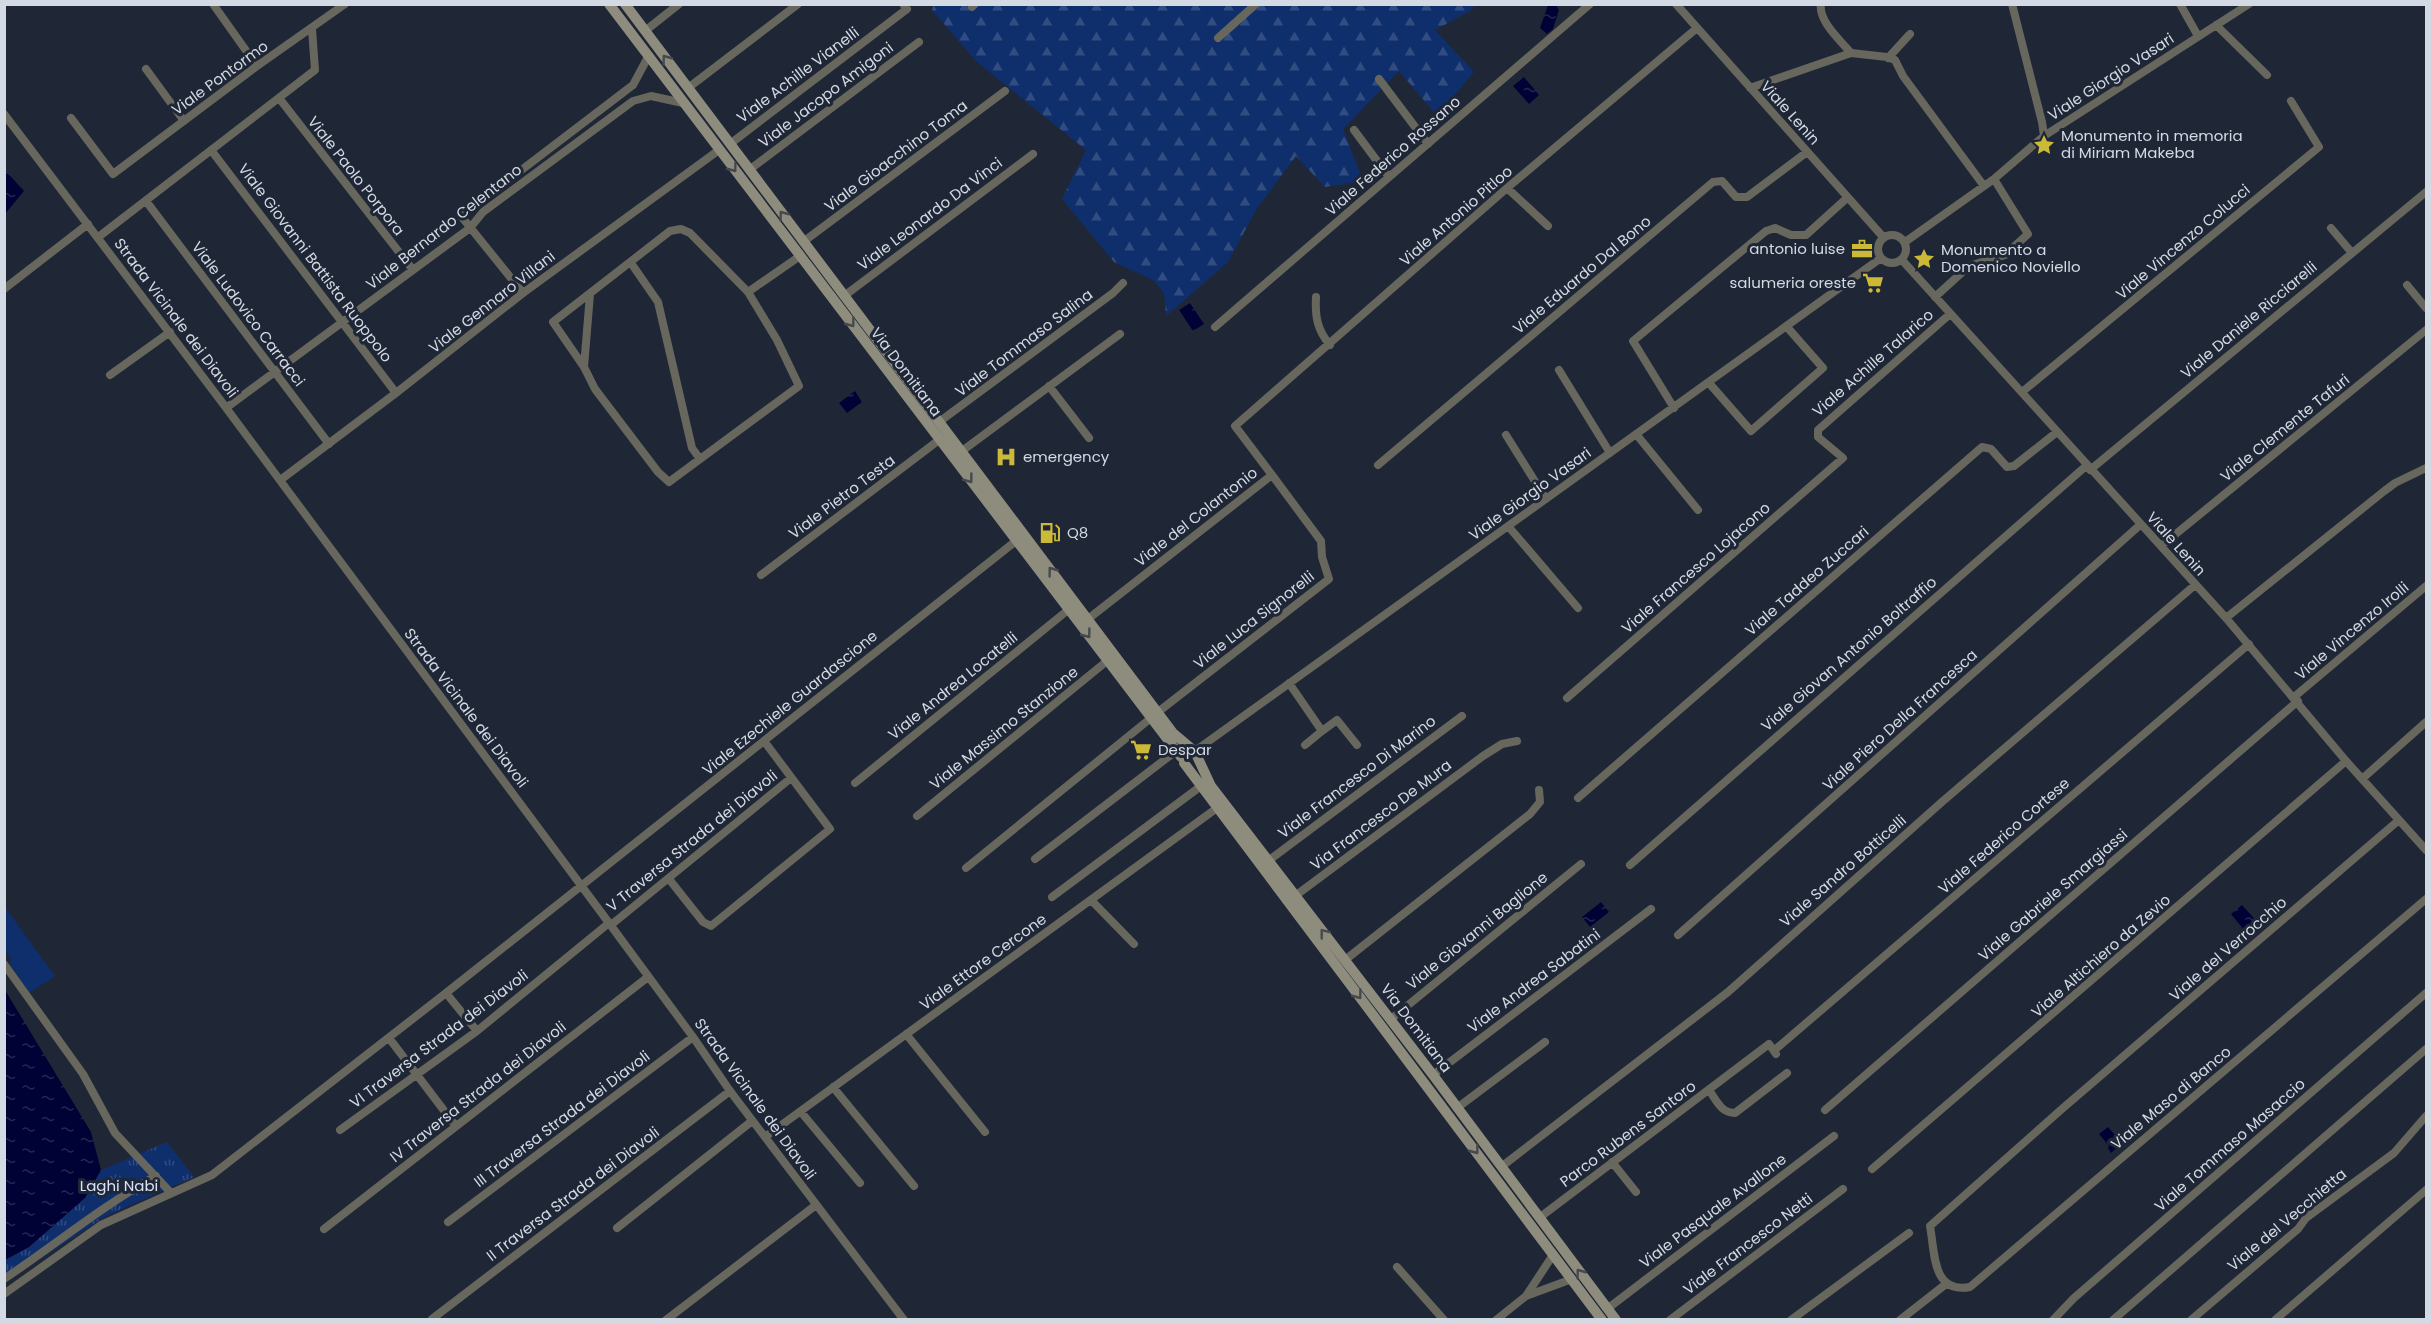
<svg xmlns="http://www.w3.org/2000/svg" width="2431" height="1324" viewBox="0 0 2431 1324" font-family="Poppins,sans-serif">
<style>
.forest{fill:url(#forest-firs)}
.park{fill:url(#park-tufts)}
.pitch{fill:#0f2e6c}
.water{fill:url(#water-ripples)}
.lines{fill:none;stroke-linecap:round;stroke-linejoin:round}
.street{stroke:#68675e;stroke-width:8}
.secondary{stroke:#8e8c7d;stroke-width:10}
.oneway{stroke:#464a4f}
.labels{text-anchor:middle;stroke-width:6;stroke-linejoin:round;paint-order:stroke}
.street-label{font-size:15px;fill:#d4dae4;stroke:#1f2736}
.poi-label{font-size:15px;fill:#d4dae4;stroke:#1f2736;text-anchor:start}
.park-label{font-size:15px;fill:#d7e3f8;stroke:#1f2736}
</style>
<defs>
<pattern id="forest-firs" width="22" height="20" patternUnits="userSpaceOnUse" patternTransform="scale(1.5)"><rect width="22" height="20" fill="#0f2e6c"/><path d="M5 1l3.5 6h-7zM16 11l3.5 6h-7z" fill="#314c81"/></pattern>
<pattern id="park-tufts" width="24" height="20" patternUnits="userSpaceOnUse" patternTransform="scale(1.5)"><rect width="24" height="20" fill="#0f2e6c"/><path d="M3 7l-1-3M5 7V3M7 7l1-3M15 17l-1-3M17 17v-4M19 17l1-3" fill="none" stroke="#314c81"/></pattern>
<pattern id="water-ripples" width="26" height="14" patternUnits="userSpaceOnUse" patternTransform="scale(1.5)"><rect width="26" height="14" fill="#000236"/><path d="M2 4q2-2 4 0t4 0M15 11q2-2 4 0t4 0" fill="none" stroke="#242653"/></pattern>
</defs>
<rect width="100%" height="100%" fill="#1f2736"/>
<path class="forest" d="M934 4 1475 5 1470 11 1435 30 1474 72 1437 116 1399 71 1343 129 1363 181 1325 187 1296 156 1256 210 1228 262 1166 316 1164 293 1153 280 1114 262 1062 199 1086 150 977 62 932 10Z"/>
<path class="park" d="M167 1142 194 1177 106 1216 5 1282V1260L29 1247 85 1198 101 1170Z"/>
<path class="pitch" d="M4 906 55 976 29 993 9 963 12 960 5 950Z"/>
<path class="water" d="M1548 5H1556L1559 10 1553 29 1547 34 1540 28Z
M1524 77 1539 95 1529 104 1513 86Z
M4 169 24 191 5 214H4Z
M1190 303 1204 324 1193 331 1179 310Z
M855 391 862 402 847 413 839 403Z
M1601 902 1609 912 1590 927 1582 917Z
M2242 905 2260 925 2248 935 2231 914Z
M5 990 91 1132 101 1170 85 1198 29 1247 5 1260Z
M2108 1127 2122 1143 2111 1153 2108 1148 2109 1146 2099 1134Z"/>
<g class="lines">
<path class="street" d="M213 4 257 66
M1676 4 1884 238
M1821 4C1818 21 1841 41 1851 53
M2012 4 2042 122 2044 136
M2180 4 2198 36
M972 7 975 4
M2216 25 2267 75
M645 31 679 4
M1218 38 1256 4
M1888 58 1910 34
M146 69 184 121
M1379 79 1428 144
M688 88 798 4
M1750 88 1851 53 1887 57 1895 60 1903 76 1984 186
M279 98 413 270
M4 114 221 401 609 923 693 1037 730 1091 904 1320
M71 118 113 174 257 66 345 4
M1354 130 1389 177
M730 144 907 9 903 4
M211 150 396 393
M749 170 919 42
M1507 188 1548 226
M146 201 329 444
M2331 228 2352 253
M681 229 690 233 748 292 777 340 799 386 669 482 658 472 595 389 584 367 553 322 670 231Z
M1878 249a14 14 0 1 1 28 0a14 14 0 1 1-28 0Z
M101 235 315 70 312 29
M803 242 1005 91
M1905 242 1994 179 2044 136 2249 4
M1902 260 2226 618 2346 761 2426 850
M631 263 658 302 692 448 700 459
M2407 285 2426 308
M4 289 88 224
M748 292 800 256
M523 293 461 216 633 85 648 57
M844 296 1033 154
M1316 297C1315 316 1317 330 1330 345
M1935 297 1969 266 2005 255 2028 234 1994 179
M1215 327 1590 4
M584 367 590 294
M1559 370 1610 453
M110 375 170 332
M1709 383 1751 431 1823 368 1787 327
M1049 386 1089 438
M2022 392 2319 147 2291 101
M230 405 470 228 483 212 633 101 651 96 683 103
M1674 408 1633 341 1766 231 1775 228 1791 235H1806L1847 198
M939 422 1113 293 1123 283
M1636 434 1698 510
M1506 435 1546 499
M962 451 1120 334
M1378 465 1713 182 1722 181 1736 197H1747L1807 152
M2090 470 2426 192
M283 478 396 393 523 293 719 150
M1508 526 1578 608
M2161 546 2426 330
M761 575 939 440
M2226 618 2383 492 2395 483 2426 468
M1088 619 1272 475 1235 426 1507 188 1697 28
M1289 683 1322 731 1305 745
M2294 697 2426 586
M1567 698 1843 458 1818 437V430L1950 314
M1158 712 1329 579 1322 557 1321 541 1272 475
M1322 731 1337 720 1357 745
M1195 751 1881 258
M2362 779 2426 722
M855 783 1068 610
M1578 798 1982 447 1991 449 2007 467 2014 466 2057 432
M917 816 1107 661
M2399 820 2063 1108 1930 1226C1935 1253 1932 1294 1970 1287L2426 899
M1035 859 1176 751
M1268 861 1462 716
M1630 865 2086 466
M966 868 1151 718
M669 879 703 922 711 926 830 829 764 741
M1295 896 1483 756 1502 744 1517 741
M1052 897 1201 786
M1091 900 1134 944
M611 925 791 778
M1678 935 2140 525
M1345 960 1530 814 1540 802 1539 790
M4 964 83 1074 115 1133 171 1193
M446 993 477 1031
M1391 1019 1581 864
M906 1034 985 1132
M389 1038 455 1125
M1777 1048 2249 644
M1433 1075 1651 909
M833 1087 914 1186
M1709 1090C1716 1100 1721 1113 1735 1113L1787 1073
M1457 1108 1545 1042
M1825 1110 2298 701
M801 1112 860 1183
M340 1130 477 1031 609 923
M765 1137 1217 808
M1612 1162 1636 1192
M1501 1167 1728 992 1943 801 2195 585
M1872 1169 2346 761
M1539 1218 1769 1044 1776 1054
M448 1222 693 1037
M617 1228 752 1121
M324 1229 648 977
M1553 1255 1526 1296 1572 1279
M1397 1267 1444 1320
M4 1279C55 1245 102 1206 156 1176
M4 1294 101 1225 212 1175 446 993 1016 541
M1607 1309 1834 1136
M432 1319 730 1091
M666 1320 816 1205
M1496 1320 1526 1296
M1670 1320 1843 1189
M1791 1320 1909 1233
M1900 1320 1946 1284
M2053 1320 2074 1298 2426 993
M2113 1320 2426 1049
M2191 1320 2298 1229 2306 1218 2394 1153 2426 1116
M2275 1320 2426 1190"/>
<path class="secondary" d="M609 4 1181 757
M625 4 1173 733 1192 749
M1196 754 1211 786 1433 1075 1616 1320
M1184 763 1602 1320"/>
</g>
<defs><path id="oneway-chevron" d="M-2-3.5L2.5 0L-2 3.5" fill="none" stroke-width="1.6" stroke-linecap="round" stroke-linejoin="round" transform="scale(1.5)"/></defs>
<g class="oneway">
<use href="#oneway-chevron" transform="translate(666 59) rotate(-127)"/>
<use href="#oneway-chevron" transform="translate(733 168) rotate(53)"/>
<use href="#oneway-chevron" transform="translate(783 215) rotate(-127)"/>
<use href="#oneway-chevron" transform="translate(851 323) rotate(53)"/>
<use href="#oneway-chevron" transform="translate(969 479) rotate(53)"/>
<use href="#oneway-chevron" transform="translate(1052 571) rotate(-127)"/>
<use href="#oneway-chevron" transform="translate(1087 634) rotate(53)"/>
<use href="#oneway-chevron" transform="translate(1324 933) rotate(-128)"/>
<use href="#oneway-chevron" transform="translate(1358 995) rotate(53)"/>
<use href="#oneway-chevron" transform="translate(1475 1150) rotate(53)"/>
<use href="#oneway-chevron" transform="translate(1580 1273) rotate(-127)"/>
</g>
<defs>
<symbol id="sight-bare" viewBox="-9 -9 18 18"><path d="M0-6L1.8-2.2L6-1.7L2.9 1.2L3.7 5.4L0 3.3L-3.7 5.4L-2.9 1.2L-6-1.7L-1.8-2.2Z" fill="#cdb938" stroke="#1f2736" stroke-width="2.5" paint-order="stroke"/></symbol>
<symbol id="office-bare" viewBox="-9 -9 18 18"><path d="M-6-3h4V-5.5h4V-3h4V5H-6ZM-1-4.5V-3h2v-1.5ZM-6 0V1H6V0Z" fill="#cdb938" stroke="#1f2736" stroke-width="2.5" paint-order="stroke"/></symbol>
<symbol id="supermarket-bare" viewBox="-9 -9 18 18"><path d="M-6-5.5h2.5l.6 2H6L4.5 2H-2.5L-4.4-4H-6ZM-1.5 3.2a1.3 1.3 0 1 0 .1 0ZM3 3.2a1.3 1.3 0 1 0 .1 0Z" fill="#cdb938" stroke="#1f2736" stroke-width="2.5" paint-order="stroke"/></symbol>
<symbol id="hospital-bare" viewBox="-9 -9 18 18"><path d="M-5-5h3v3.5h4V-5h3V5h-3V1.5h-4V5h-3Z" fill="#cdb938" stroke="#1f2736" stroke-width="2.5" paint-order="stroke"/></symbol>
<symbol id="fuel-bare" viewBox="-9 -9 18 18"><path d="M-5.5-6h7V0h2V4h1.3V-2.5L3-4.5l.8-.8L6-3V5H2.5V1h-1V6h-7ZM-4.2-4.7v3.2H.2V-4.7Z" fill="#cdb938" stroke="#1f2736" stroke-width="2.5" paint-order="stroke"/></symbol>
</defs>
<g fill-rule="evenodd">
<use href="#sight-bare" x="2029" y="130" width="30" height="30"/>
<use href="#office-bare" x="1847" y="234" width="30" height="30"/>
<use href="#sight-bare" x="1909" y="244" width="30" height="30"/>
<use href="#supermarket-bare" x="1858" y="268" width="30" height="30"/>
<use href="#hospital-bare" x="991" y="442" width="30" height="30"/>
<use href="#fuel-bare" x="1035" y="518" width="30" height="30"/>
<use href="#supermarket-bare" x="1126" y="735" width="30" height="30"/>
</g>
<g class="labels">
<g class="street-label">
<text transform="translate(798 75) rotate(-37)" y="5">Viale Achille Vianelli</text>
<text transform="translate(2111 77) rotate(-33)" y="5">Viale Giorgio Vasari</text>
<text transform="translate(220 78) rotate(-36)" y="5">Viale Pontormo</text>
<text transform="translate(826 95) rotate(-37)" y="5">Viale Jacopo Amigoni</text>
<text transform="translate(1790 113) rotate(48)" y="5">Viale Lenin</text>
<text transform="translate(896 156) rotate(-37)" y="5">Viale Gioacchino Toma</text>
<text transform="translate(1393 156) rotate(-41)" y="5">Viale Federico Rossano</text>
<text transform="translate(356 176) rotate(52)" y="5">Viale Paolo Porpora</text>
<text transform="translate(930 214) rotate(-37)" y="5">Viale Leonardo Da Vinci</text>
<text transform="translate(1456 216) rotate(-41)" y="5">Viale Antonio Pitloo</text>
<text transform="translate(444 227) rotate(-38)" y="5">Viale Bernardo Celentano</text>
<text transform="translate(2183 242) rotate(-40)" y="5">Viale Vincenzo Colucci</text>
<text transform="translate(315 263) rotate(53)" y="5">Viale Giovanni Battista Ruoppolo</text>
<text transform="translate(1582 275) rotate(-40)" y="5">Viale Eduardo Dal Bono</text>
<text transform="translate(492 302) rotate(-38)" y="5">Viale Gennaro Villani</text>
<text transform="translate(248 314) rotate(53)" y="5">Viale Ludovico Carracci</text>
<text transform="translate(176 318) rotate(53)" y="5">Strada Vicinale dei Diavoli</text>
<text transform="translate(2249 320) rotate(-40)" y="5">Viale Daniele Ricciarelli</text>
<text transform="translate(1024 343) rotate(-37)" y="5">Viale Tommaso Salina</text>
<text transform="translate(1873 363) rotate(-41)" y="5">Viale Achille Talarico</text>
<text transform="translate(906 372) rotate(53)" y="5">Via Domitiana</text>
<text transform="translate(2285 428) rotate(-39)" y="5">Viale Clemente Tafuri</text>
<text transform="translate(1530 494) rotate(-36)" y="5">Viale Giorgio Vasari</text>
<text transform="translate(842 497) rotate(-37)" y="5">Viale Pietro Testa</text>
<text transform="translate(1196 517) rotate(-38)" y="5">Viale del Colantonio</text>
<text transform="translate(2176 544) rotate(48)" y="5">Viale Lenin</text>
<text transform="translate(1696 568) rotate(-41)" y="5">Viale Francesco Lojacono</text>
<text transform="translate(1807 581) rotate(-41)" y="5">Viale Taddeo Zuccari</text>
<text transform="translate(1254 620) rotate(-38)" y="5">Viale Luca Signorelli</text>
<text transform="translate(2352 631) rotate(-40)" y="5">Viale Vincenzo Irolli</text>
<text transform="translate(1849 654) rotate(-41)" y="5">Viale Giovan Antonio Boltraffio</text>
<text transform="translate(953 686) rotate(-39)" y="5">Viale Andrea Locatelli</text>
<text transform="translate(790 703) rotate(-39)" y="5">Viale Ezechiele Guardascione</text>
<text transform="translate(466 708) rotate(53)" y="5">Strada Vicinale dei Diavoli</text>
<text transform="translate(1900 720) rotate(-42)" y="5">Viale Piero Della Francesca</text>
<text transform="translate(1004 728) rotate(-39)" y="5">Viale Massimo Stanzione</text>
<text transform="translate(1357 777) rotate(-37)" y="5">Viale Francesco Di Marino</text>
<text transform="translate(1381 815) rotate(-37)" y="5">Via Francesco De Mura</text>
<text transform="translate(2004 836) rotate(-41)" y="5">Viale Federico Cortese</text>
<text transform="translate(692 841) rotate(-39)" y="5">V Traversa Strada dei Diavoli</text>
<text transform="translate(1843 871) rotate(-41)" y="5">Viale Sandro Botticelli</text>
<text transform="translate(2053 895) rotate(-41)" y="5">Viale Gabriele Smargiassi</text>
<text transform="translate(1477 931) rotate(-39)" y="5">Viale Giovanni Baglione</text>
<text transform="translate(2228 949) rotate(-41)" y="5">Viale del Verrocchio</text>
<text transform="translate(2101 956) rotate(-41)" y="5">Viale Altichiero da Zevio</text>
<text transform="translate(983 962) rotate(-36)" y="5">Viale Ettore Cercone</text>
<text transform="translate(1534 981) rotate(-37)" y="5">Viale Andrea Sabatini</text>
<text transform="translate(1416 1028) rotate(53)" y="5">Via Domitiana</text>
<text transform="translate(439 1039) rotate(-37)" y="5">VI Traversa Strada dei Diavoli</text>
<text transform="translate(478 1092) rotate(-38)" y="5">IV Traversa Strada dei Diavoli</text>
<text transform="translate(2171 1098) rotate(-40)" y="5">Viale Maso di Banco</text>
<text transform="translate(755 1099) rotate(54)" y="5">Strada Vicinale dei Diavoli</text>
<text transform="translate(562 1119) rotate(-37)" y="5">III Traversa Strada dei Diavoli</text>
<text transform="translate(1628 1134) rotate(-37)" y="5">Parco Rubens Santoro</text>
<text transform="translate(2230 1145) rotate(-41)" y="5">Viale Tommaso Masaccio</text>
<text transform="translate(573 1194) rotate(-37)" y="5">II Traversa Strada dei Diavoli</text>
<text transform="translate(1713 1211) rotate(-37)" y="5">Viale Pasquale Avallone</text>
<text transform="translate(2287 1220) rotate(-40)" y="5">Viale del Vecchietta</text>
<text transform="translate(1748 1244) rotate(-37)" y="5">Viale Francesco Netti</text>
</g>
<g class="poi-label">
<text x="2061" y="141">Monumento in memoria<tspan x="2061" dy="17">di Miriam Makeba</tspan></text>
<text x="1845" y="254" text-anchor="end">antonio luise</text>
<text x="1941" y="255">Monumento a<tspan x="1941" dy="17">Domenico Noviello</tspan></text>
<text x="1856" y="288" text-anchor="end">salumeria oreste</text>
<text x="1023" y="462">emergency</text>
<text x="1067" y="538">Q8</text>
<text x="1158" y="755">Despar</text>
</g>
<g class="park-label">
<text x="119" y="1191">Laghi Nabi</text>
</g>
</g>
<rect width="2431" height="1324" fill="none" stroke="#d4dae4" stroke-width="12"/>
</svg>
